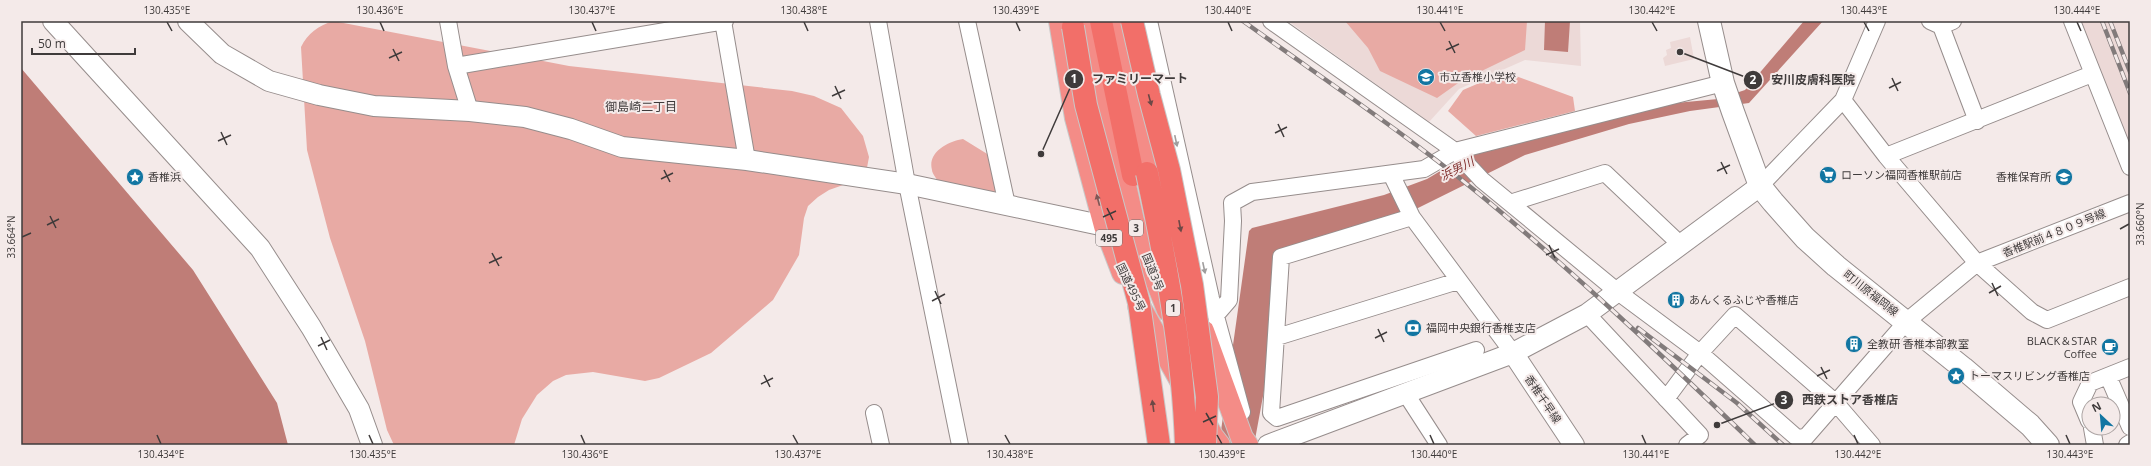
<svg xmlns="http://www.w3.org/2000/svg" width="2151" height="466" viewBox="0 0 2151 466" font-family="'Open Sans','Noto Sans JP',sans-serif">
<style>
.built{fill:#ecd9d7}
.green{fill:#e8aaa4}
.water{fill:#bf7d77}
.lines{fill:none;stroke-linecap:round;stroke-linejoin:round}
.minor-casing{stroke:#968d8c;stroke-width:18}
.tertiary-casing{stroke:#968d8c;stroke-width:22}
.secondary-casing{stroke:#968d8c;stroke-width:24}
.trunk-casing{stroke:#c9c8c8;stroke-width:24}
.motorway-casing{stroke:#c9c8c8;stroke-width:24}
.minor{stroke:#fff;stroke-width:16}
.tertiary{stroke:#fff;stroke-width:20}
.secondary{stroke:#fff;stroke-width:22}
.trunk{stroke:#f48c87;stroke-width:22}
.motorway{stroke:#f26f69;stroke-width:22}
.rail-casing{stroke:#827b7b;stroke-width:4.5}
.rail{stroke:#f4eae9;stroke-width:3;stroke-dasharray:9;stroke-linecap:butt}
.motorway-bridge-casing{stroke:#c9c8c8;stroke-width:24;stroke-linecap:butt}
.motorway-bridge{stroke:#f26f69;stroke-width:22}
.oneway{fill:#6c4846}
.oneway2{fill:#9f9d9d}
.oneway3{fill:#7e5756}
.ticks{fill:none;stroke:#3f3b3b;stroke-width:1.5}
.labels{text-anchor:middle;stroke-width:4;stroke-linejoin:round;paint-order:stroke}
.shield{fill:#f4eae9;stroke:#75706f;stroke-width:1}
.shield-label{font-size:10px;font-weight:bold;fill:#3f3b3b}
.poi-label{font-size:11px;fill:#3f3b3b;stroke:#f4eae9;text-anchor:start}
.street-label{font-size:11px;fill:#3f3b3b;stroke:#f4eae9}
.neighbourhood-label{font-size:12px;fill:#3f3b3b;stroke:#f4eae9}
.water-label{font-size:12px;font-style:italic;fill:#802e2c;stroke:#f4eae9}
.leader{fill:none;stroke:#3f3b3b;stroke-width:1.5}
.callout-dot{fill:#3f3b3b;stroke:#f4eae9;stroke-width:1.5}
.mark-label{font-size:12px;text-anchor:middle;font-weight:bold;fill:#fff}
.callout-label{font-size:12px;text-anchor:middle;font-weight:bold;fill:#3f3b3b;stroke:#f4eae9;stroke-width:4;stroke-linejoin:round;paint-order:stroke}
.neatline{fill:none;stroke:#3f3b3b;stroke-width:1.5}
.ticks-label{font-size:10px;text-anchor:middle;fill:#3f3b3b}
</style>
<rect width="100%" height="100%" fill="#f4eae9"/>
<path class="built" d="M1288 21H1580L1581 66 1525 60 1459 89 1429 122Z
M2066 21H2130V167Z
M1690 37 1694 59 1665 66 1663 58 1667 55 1666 50 1671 48 1670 42Z"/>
<path class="green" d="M333 21 569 66 792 91 814 96 841 108 863 136 869 157 866 173 860 179 829 190 818 197 808 206 804 218 799 255 773 300 711 353 659 378 645 381 593 372 566 375 553 381 537 395 522 419 514 445H394L387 430 365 341 330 238 307 150 301 47C308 33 318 26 333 21Z
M1345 21H1527L1525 50 1461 81 1437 98 1380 71 1368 48Z
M1505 72 1573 97 1575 111 1476 136 1448 111 1463 90Z
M963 139 997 160 1002 193 949 185 938 181C936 178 932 173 932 170 927 152 949 141 963 139Z"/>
<path class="water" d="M1545 21H1570L1568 52 1544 50Z
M1804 21H1823L1749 103 1690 111 1629 124 1525 155 1418 208 1280 252 1268 369 1254 445H1219L1249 231 1252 228 1384 195 1427 179 1467 155 1665 104 1718 99 1745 90Z
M21 68 193 270 277 403 288 445H21Z"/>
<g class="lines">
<defs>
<path id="minor" d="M448 21 456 66 470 111
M723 21 747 160
M878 21 907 184 960 445
M967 21 1007 205
M1149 21 1211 298 1242 412
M1271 21 1455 151 1482 180 1510 203 1618 292 1700 353 1796 437 1805 438 1907 321 1977 263 2032 312 2047 320 2130 287
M1930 21 1941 26 1953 21
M2072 21 2130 167
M1941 26 1977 121
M456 66 725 21
M1843 100 1886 156 1977 263 2130 203
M1886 156 2092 74
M1391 174 1412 217 1513 353
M1760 186 1843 100 1877 21
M1510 203 1605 173 1681 245
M1412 217 1281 257 1271 413 1277 418 1476 350
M1587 314 1700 435 1687 445
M1216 315 1229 300 1233 221 1232 203 1252 192 1424 169 1455 151 1723 83
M1277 337 1458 281
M2108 376 2130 427
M1406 394 1439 445
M1666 399 1700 353 1735 315 1835 402 1872 445
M874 413 881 445
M2089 421 2081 402 2090 383 2130 367
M2092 428 2095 445
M2127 445 2130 443"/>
<path id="tertiary" d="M53 21 260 248 311 327 359 409 372 445
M188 21 222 54 269 81 319 95 374 106 470 111 525 117 571 129 622 147 747 160 907 184 1105 226
M1513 353 1574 445
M1268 445 1513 353 1587 314 1760 186"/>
<path id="secondary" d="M1709 21 1723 83 1733 112 1760 186 1773 202 1805 238 1836 266 1963 368 2030 425 2048 445"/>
<path id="trunk" d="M1060 21 1076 118 1105 226 1123 273
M1088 21 1133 221 1168 310
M1115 21 1154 191
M1139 306 1212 436 1219 445
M1203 331 1242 438 1247 445"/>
<path id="motorway" d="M1101 21 1133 175"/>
</defs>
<use href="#minor" class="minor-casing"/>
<use href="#tertiary" class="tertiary-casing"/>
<use href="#secondary" class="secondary-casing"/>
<use href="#trunk" class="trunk-casing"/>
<use href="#motorway" class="motorway-casing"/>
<use href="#minor" class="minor"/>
<use href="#tertiary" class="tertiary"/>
<use href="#secondary" class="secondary"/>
<use href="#trunk" class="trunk"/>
<use href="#motorway" class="motorway"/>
<defs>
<path id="rail" d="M1243 21C1322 78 1403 132 1478 193 1574 272 1665 358 1755 445
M2102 21 2130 93
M2110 21 2130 72
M1638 328 1737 403 1783 445"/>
</defs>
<use href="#rail" class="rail-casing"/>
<use href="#rail" class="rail"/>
<defs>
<path id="motorway-bridge" d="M1132 21 1149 95 1169 170 1192 285 1207 397 1205 445
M1073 27 1086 105 1139 303 1159 445
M1147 173C1166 263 1183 353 1186 445"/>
</defs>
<use href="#motorway-bridge" class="motorway-bridge-casing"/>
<use href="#motorway-bridge" class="motorway-bridge"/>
</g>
<defs><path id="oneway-solid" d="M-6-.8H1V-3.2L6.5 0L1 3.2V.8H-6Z"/></defs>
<g class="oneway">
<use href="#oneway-solid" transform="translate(1150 100) rotate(75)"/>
<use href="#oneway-solid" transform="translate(1180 226) rotate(79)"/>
<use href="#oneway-solid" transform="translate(1153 406) rotate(-98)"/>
</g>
<g class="oneway2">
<use href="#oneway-solid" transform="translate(1176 141) rotate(78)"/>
<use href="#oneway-solid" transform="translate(1204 268) rotate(78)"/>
</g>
<use class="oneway3" href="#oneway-solid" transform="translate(1098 200) rotate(-105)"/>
<path class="ticks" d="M167 22 172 31M380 22 384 31M592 22 596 31M804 22 808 31M1016 22 1020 31M1228 22 1232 31M1440 22 1445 31M1652 22 1657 31M1864 22 1869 31M2077 22 2081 31M1449 41 1455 53M393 49 399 61M1446 50 1459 44M389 58 402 52M1892 78 1898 91M835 86 841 99M1889 88 1901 82M832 96 845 90M1278 124 1284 137M221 132 227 145M1275 133 1287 127M218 141 231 135M1721 162 1727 174M664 170 670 182M1717 171 1730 165M661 179 673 173M1107 208 1113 220M50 216 56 228M1103 217 1116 211M47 225 59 219M2120 229 2129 224M22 237 31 233M1549 245 1555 258M492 253 499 266M1546 255 1559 249M489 263 502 257M1992 283 1998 296M935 291 941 304M1989 293 2001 286M932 301 945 294M1378 329 1384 342M321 337 327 350M1375 338 1387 332M318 346 330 340M1821 367 1827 379M764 375 770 387M1817 376 1830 370M761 384 773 378M1206 413 1213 425M1203 422 1216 416M157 435 161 444M369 435 373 444M581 435 585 444M793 435 798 444M1005 435 1010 444M1217 435 1222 444M1430 435 1434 444M1642 435 1646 444M1854 435 1858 444M2066 435 2070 444"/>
<defs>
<symbol id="school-disc" viewBox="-11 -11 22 22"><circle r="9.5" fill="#1276a2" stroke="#f4eae9"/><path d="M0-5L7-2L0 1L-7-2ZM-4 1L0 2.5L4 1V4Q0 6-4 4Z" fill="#fff"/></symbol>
<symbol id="supermarket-disc" viewBox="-11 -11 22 22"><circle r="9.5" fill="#1276a2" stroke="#f4eae9"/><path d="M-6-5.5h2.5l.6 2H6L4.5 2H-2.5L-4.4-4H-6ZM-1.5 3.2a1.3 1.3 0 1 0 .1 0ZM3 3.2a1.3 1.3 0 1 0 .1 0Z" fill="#fff"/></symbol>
<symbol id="sight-disc" viewBox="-11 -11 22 22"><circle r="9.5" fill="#1276a2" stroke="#f4eae9"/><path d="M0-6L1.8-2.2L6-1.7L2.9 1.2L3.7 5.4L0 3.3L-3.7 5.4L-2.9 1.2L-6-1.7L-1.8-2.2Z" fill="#fff"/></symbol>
<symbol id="building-disc" viewBox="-11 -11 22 22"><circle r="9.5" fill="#1276a2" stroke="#f4eae9"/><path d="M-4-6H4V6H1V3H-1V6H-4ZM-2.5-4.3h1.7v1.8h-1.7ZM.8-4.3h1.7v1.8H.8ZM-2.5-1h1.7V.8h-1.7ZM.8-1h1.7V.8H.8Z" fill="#fff"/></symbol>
<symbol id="bank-disc" viewBox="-11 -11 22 22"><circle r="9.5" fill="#1276a2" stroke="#f4eae9"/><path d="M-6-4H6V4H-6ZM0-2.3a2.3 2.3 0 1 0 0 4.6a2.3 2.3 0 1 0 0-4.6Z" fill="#fff"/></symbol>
<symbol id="cafe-disc" viewBox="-11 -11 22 22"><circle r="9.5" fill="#1276a2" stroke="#f4eae9"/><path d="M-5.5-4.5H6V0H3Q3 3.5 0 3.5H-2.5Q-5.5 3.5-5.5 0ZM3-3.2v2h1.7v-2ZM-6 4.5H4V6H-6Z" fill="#fff"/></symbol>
</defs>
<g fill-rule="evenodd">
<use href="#school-disc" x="1416" y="67" width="20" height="20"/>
<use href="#supermarket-disc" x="1818" y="165" width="20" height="20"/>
<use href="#sight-disc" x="125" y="167" width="20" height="20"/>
<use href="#school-disc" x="2054" y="167" width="20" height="20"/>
<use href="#building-disc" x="1666" y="290" width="20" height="20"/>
<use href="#bank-disc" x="1403" y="318" width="20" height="20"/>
<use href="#building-disc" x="1844" y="334" width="20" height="20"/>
<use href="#cafe-disc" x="2100" y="337" width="20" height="20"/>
<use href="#sight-disc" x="1946" y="366" width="20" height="20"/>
</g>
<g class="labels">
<g class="shield">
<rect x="1129" y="220" width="14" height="16" rx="3"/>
<rect x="1096" y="230" width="26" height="16" rx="3"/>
<rect x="1166" y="300" width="14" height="16" rx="3"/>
</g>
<g class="shield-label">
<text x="1136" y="232">3</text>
<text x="1109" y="242">495</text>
<text x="1173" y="312">1</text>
</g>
<g class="poi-label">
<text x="1439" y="81">市立香椎小学校</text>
<text x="1841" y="179">ローソン福岡香椎駅前店</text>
<text x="148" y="181">香椎浜</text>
<text x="2051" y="181" text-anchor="end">香椎保育所</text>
<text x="1689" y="304">あんくるふじや香椎店</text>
<text x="1426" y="332">福岡中央銀行香椎支店</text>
<text x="2097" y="345" text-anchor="end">BLACK＆STAR<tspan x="2097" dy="13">Coffee</tspan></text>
<text x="1867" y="348">全教研 香椎本部教室</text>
<text x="1969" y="380">トーマスリビング香椎店</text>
</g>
<g class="street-label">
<text transform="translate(2054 233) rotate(-22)" y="4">香椎駅前４８０９号線</text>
<text transform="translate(1153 272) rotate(68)" y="4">国道3号</text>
<text transform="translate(1131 287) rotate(64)" y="4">国道495号</text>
<text transform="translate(1871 293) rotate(38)" y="4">町川原福岡線</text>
<text transform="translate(1543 399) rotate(56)" y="4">香椎千早線</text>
</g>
<g class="neighbourhood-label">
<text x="641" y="111">御島崎二丁目</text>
</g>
<g class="water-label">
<text transform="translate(1457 169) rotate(-27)" y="4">浜男川</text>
</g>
</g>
<path class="leader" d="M1041 154L1074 79M1680 52L1753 80M1717 425L1784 400"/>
<g class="callout-dot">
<circle cx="1041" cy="154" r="4"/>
<circle cx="1680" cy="52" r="4"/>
<circle cx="1717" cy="425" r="4"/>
<circle cx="1074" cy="79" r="10"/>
<circle cx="1753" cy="80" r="10"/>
<circle cx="1784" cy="400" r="10"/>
</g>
<g class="mark-label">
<text x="1074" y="83">1</text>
<text x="1753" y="84">2</text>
<text x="1784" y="404">3</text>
</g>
<g class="callout-label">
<text x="1140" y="83">ファミリーマート</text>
<text x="1813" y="84">安川皮膚科医院</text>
<text x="1850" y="404">西鉄ストア香椎店</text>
</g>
<rect width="2151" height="466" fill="none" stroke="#f4eae9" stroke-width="44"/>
<g transform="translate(2101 416) rotate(334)"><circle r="19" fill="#f4eae9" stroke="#aca4a3"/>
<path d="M0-3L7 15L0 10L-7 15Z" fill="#1276a2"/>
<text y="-6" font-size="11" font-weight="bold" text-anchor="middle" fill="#3f3b3b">N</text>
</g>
<path d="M32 48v6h103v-6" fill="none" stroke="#3f3b3b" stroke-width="2"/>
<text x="38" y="48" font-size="12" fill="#3f3b3b" stroke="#f4eae9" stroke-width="3" paint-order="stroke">50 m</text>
<rect x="22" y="22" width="2107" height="422" class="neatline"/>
<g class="ticks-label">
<text x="167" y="14">130.435°E</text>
<text x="380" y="14">130.436°E</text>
<text x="592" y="14">130.437°E</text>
<text x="804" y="14">130.438°E</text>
<text x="1016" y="14">130.439°E</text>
<text x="1228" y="14">130.440°E</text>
<text x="1440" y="14">130.441°E</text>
<text x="1652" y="14">130.442°E</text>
<text x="1864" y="14">130.443°E</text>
<text x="2077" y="14">130.444°E</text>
<text transform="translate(2140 224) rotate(-90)" y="4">33.660°N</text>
<text transform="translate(11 237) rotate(-90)" y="4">33.664°N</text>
<text x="161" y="458">130.434°E</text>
<text x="373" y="458">130.435°E</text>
<text x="585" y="458">130.436°E</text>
<text x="798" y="458">130.437°E</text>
<text x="1010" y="458">130.438°E</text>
<text x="1222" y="458">130.439°E</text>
<text x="1434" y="458">130.440°E</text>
<text x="1646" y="458">130.441°E</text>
<text x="1858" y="458">130.442°E</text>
<text x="2070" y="458">130.443°E</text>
</g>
</svg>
